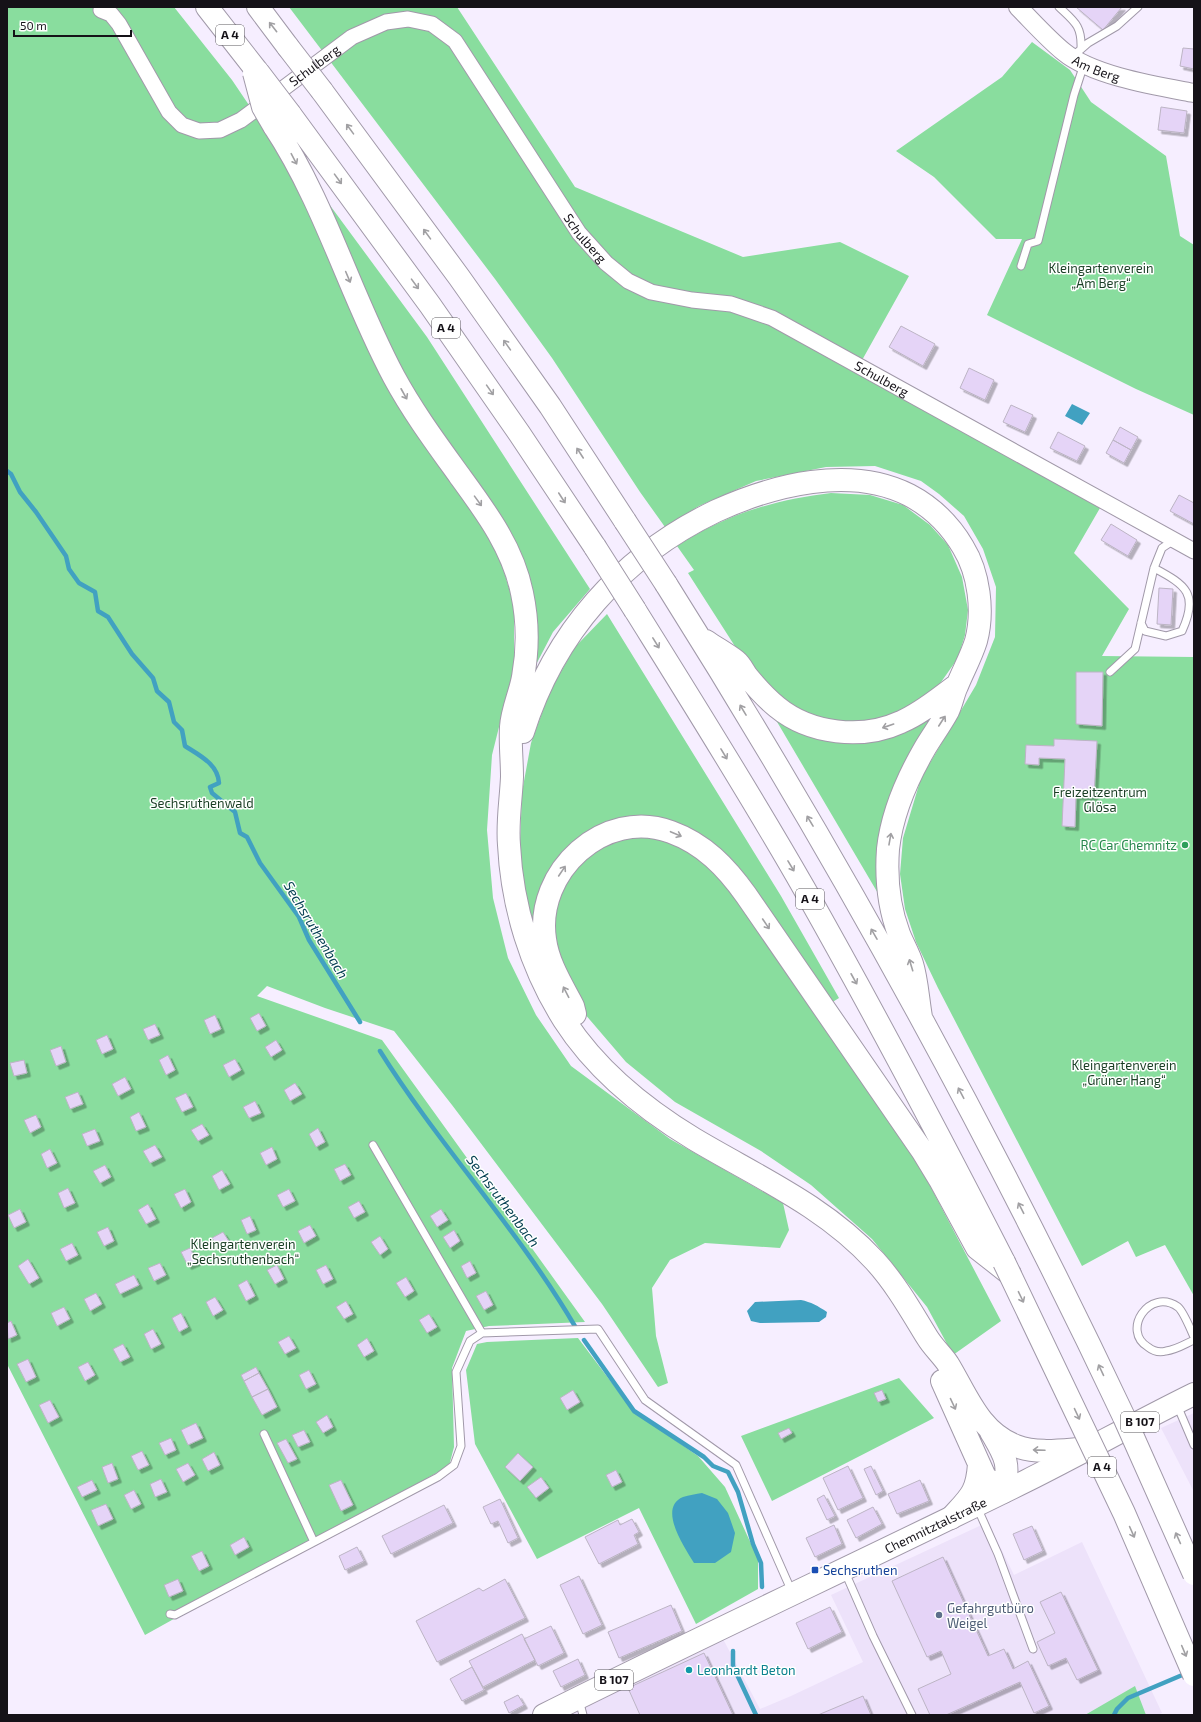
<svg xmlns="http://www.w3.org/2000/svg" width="1201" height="1722" viewBox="0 0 1201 1722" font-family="'Exo 2',sans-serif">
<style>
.built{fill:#ede2fa}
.green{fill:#89dd9e}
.water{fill:#41a1c1}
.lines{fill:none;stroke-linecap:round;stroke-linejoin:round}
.stream{stroke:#41a1c1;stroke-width:4.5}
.building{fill:#e5d4f7;stroke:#bcb4c4;filter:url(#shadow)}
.service-casing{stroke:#a199a9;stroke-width:9}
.minor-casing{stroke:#a199a9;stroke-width:17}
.tertiary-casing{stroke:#a199a9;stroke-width:20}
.primary-casing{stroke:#a199a9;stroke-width:24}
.motorway-casing{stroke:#a199a9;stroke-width:24}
.service{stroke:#fff;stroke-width:7}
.minor{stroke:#fff;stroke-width:15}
.tertiary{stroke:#fff;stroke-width:18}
.primary{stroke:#fff;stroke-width:22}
.motorway{stroke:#fff;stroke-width:22}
.motorway-bridge-casing{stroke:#a199a9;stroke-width:24;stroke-linecap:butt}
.motorway-bridge{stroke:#fff;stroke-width:22}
.oneway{stroke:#a1a0a3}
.leisure-dot{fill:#2e9e5b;stroke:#fff;stroke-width:1.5}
.transit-dot{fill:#1a4fb4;stroke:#fff;stroke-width:1.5}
.service-dot{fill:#5c6f8a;stroke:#fff;stroke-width:1.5}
.culture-dot{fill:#0f9aa8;stroke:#fff;stroke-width:1.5}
.labels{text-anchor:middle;stroke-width:3;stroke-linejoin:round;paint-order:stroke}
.shield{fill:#fff;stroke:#5b595d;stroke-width:1}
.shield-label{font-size:12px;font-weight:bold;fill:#151218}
.street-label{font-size:13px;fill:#151218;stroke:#fff}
.park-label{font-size:13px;fill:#183d23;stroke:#fff}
.leisure-label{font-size:13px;fill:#27864d;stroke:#fff;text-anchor:end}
.transit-label{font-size:13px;fill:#164399;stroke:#fff;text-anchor:start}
.service-label{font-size:13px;fill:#4e5e75;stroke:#fff;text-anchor:start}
.culture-label{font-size:13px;fill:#0d838f;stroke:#fff;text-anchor:start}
.water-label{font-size:14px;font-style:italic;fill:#074153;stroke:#fff}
</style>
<defs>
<filter id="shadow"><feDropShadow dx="3.5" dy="3.5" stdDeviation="0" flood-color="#0004"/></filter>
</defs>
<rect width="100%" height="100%" fill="#f6eeff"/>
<path class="built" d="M1194 1413V1492L1161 1428Z
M988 1522 1014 1575 1082 1542 1162 1713 1157 1715H568L723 1639 760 1709 791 1696 863 1662 831 1595Z"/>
<path class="green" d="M7 7H174L232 80 272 139 469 507 499 555 514 605V667L492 755 487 830 493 898 508 958 536 1015 571 1066 670 1139 783 1203 789 1230 780 1248 705 1243 670 1260 652 1288 656 1336 668 1383 658 1387 602 1304 452 1105 394 1031 325 1008 267 986 257 996 382 1040 585 1322 489 1326 466 1331 452 1368 454 1447 449 1466 145 1635 7 1364Z
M289 7H457L575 187 743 257 840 242 909 276 856 371 1100 508 1074 553 1129 609 1102 656 1194 657V1296L1165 1245 1136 1257 1128 1241 1082 1266 938 988 916 942 905 909 900 874 903 838 921 778 976 685 995 637 996 587 983 549 964 516 939 494 921 481 875 466 826 467 756 481 699 506 665 527 640 492 552 358 495 279Z
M1032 42 1070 70 1091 102 1166 156 1180 236 1194 245V415L1136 389 987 315 1022 239H996L934 177 896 151 1002 77Z
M315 185 427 337 590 589 553 632 528 680 529 588 416 399 366 301Z
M831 493 870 495 903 505 930 525 948 545 962 577 968 610 965 635 958 658 939 685 929 696 885 721 825 723 794 710 765 685 738 651 688 573 694 570 677 546C726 514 774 500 831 493Z
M607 614 781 896 839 998 831 1003 747 877 719 851 693 832 575 840C546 869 542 884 533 923L523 883 520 844 522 792 531 743 550 691 575 647Z
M942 707 879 895 773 715 826 738Z
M629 836 666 837 699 855 724 877 916 1159 1001 1321 953 1355 927 1307 872 1239 811 1185 761 1151 675 1102 626 1062 584 1013 560 967 553 928 557 893 574 865 603 845Z
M578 1338 633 1411 698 1456 725 1487 758 1559V1589L696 1624 639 1508 537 1559 475 1444 466 1370 477 1344 487 1342Z
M899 1378 934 1418 772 1501 741 1436Z
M1135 1686 1146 1715H1085Z"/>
<path class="water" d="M1072 404 1090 413 1082 425 1065 416Z
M801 1300C811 1302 818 1306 827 1312L826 1317 819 1322 760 1323 751 1321 747 1311 755 1302Z
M702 1493 717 1499 728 1513 735 1533 731 1552 715 1563H694C685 1548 657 1508 683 1497 689 1495 696 1494 702 1493Z"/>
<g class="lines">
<path class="stream" d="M7 471 11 474 20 492 36 512 66 556 69 569 79 583 95 592 98 611 108 617 132 654 153 678 157 691 169 702 174 722 182 730 185 746C199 755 218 764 219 783L210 787 212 793 235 812 240 833 247 837 260 863 299 917 309 940 360 1022
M380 1051C440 1147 519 1230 576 1328
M584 1340 634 1411 704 1457 713 1466 728 1472 738 1492 753 1544 761 1563 762 1587
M733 1651V1666L756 1715
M1114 1715 1117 1709 1128 1698 1187 1673"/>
</g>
<path class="building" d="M1076 7H1122L1103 30Z
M1183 48 1194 49V69L1180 66Z
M1161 107 1187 111 1184 133 1158 130Z
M901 326 935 344 923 366 889 347Z
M969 368 994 380 985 400 960 388Z
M1011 405 1033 415 1025 432 1003 422Z
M1120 427 1138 437 1131 450 1113 440Z
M1058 432 1085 446 1077 461 1050 448Z
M1113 440 1131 450 1124 463 1106 453Z
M1179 495 1194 503V524L1170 511Z
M1111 524 1137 540 1128 556 1101 540Z
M1159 588 1173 589 1171 625 1157 624Z
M1076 672H1103L1102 726 1076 724Z
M1054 739 1097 741 1094 797 1076 796 1075 827 1062 826 1065 759 1039 758V765L1025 764 1026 745 1054 746Z
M259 1013 266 1026 257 1031 250 1018Z
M215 1015 221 1029 210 1034 204 1020Z
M155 1024 160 1035 148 1040 143 1029Z
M107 1035 113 1049 102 1054 96 1040Z
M276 1040 282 1050 271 1057 265 1047Z
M61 1046 66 1062 56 1066 50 1050Z
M168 1055 175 1070 166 1075 159 1060Z
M235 1059 241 1070 229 1077 223 1065Z
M24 1060 27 1073 14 1076 10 1063Z
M125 1077 131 1089 118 1096 112 1084Z
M295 1083 302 1094 290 1101 284 1090Z
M78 1092 83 1104 70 1109 65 1097Z
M186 1093 193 1107 182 1112 175 1098Z
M255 1101 261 1113 249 1118 243 1107Z
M139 1112 146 1127 136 1131 130 1117Z
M36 1115 41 1127 30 1133 24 1120Z
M202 1124 209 1135 198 1141 191 1130Z
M318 1128 325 1142 316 1147 309 1134Z
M95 1129 100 1141 87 1146 82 1134Z
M155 1145 162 1157 150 1163 143 1151Z
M272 1147 277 1159 266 1165 260 1153Z
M50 1149 57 1163 47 1168 41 1154Z
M345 1164 351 1175 340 1181 334 1169Z
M105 1165 111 1177 100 1183 93 1171Z
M222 1170 230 1184 219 1190 212 1176Z
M68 1188 75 1203 64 1208 58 1193Z
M185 1189 191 1202 181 1208 174 1194Z
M289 1189 295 1201 283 1207 277 1195Z
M359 1201 365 1212 354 1218 348 1207Z
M148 1204 156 1219 146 1224 138 1210Z
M20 1209 26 1222 14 1228 8 1215Z
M441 1209 448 1220 437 1227 430 1216Z
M250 1216 256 1230 247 1234 241 1220Z
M310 1225 316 1236 304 1243 298 1231Z
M108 1227 114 1241 104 1246 97 1232Z
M454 1230 460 1241 450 1248 443 1237Z
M223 1232 230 1243 219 1249 212 1238Z
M380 1236 388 1249 380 1255 371 1242Z
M72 1243 78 1255 66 1261 60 1249Z
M190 1248 197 1262 188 1266 181 1252Z
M28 1259 39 1278 29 1284 18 1266Z
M470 1261 476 1273 467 1278 461 1266Z
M160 1263 166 1275 154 1281 148 1268Z
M277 1265 284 1279 275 1284 267 1270Z
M326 1265 333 1279 323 1284 316 1270Z
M134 1275 139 1285 120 1294 115 1284Z
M406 1277 414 1291 405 1297 396 1283Z
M247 1280 255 1296 246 1301 238 1285Z
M486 1291 493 1305 484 1310 476 1296Z
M96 1293 102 1304 90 1311 84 1299Z
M215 1297 223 1310 213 1316 206 1302Z
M346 1301 353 1314 344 1319 336 1307Z
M64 1307 70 1319 57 1326 51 1313Z
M181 1313 188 1327 179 1332 172 1318Z
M429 1314 437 1327 427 1333 419 1320Z
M11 1321 17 1335 8 1339 7 1323Z
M153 1329 161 1344 151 1349 144 1334Z
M289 1336 296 1348 285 1354 278 1342Z
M367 1338 374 1351 364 1357 357 1345Z
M123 1344 130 1357 120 1362 113 1349Z
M28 1359 36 1377 26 1382 17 1364Z
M88 1362 95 1375 85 1381 78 1367Z
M256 1367 259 1373 244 1381 241 1375Z
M309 1370 316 1384 306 1389 299 1375Z
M259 1373 268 1389 252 1397 244 1381Z
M268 1389 277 1407 262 1415 252 1397Z
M573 1390 580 1402 567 1410 560 1398Z
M882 1390 886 1399 878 1402 874 1393Z
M50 1400 59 1417 48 1423 39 1405Z
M327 1415 333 1427 323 1433 316 1422Z
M196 1423 203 1438 188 1445 181 1430Z
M789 1428 792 1433 781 1439 778 1433Z
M304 1430 310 1442 298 1447 292 1435Z
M171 1438 176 1450 165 1455 159 1443Z
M286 1439 297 1459 288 1463 277 1443Z
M142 1451 149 1465 138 1470 131 1456Z
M214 1452 220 1465 208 1471 202 1459Z
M518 1453 533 1467 520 1481 505 1467Z
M112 1463 118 1479 108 1483 102 1467Z
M188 1463 195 1475 183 1482 176 1469Z
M848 1466 863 1498 838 1510 823 1478Z
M871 1466 883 1491 876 1495 864 1469Z
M616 1470 622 1482 612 1487 606 1475Z
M541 1477 549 1488 536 1498 527 1487Z
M161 1479 167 1492 155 1497 150 1484Z
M92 1480 97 1490 82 1497 77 1487Z
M341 1480 353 1505 341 1511 329 1485Z
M920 1480 929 1501 897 1514 888 1494Z
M134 1490 141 1504 131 1509 124 1495Z
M824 1495 835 1516 827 1520 817 1499Z
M500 1499 518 1538 508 1543 498 1521 491 1524 483 1507Z
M106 1504 113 1519 98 1526 91 1510Z
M444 1505 453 1523 391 1554 382 1536Z
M873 1507 882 1524 856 1538 847 1520Z
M632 1519 639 1532 634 1535 638 1544 599 1564 585 1537 618 1520 620 1525Z
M834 1525 842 1544 815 1557 806 1538Z
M1032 1526 1043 1551 1024 1560 1013 1534Z
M244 1537 249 1547 235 1555 230 1545Z
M357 1547 364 1561 345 1570 339 1556Z
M202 1551 209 1566 199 1571 191 1556Z
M943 1557 988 1656 1004 1649 1013 1669 1028 1661 1049 1706 1034 1713 1020 1682 946 1715H930L918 1689 951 1674 941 1651 927 1657 892 1581Z
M579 1576 602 1625 583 1634 560 1585Z
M178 1579 183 1591 169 1597 164 1585Z
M505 1579 525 1618 437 1662 416 1621 479 1588 483 1591Z
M1061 1592 1098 1670 1077 1680 1066 1658 1048 1666 1037 1642 1055 1633 1040 1602Z
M671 1605 682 1631 619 1658 608 1632Z
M830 1607 842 1632 808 1649 796 1623Z
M551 1626 564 1653 538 1666 524 1639Z
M522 1634 535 1660 483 1687 469 1661Z
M704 1653 733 1715H640L628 1688Z
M578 1659 585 1675 561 1687 553 1671Z
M472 1667 484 1690 462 1701 450 1679Z
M518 1695 524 1705 509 1713 504 1702Z
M863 1696 871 1715H818Z"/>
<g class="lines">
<defs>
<path id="service" d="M1059 7C1075 22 1082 26 1081 49
M1072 57 1088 43 1117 26 1138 7
M1021 266 1028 244 1038 241 1074 95 1084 64
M1141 623 1145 631 1166 636 1182 631C1199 594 1186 585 1154 568
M1110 672 1135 649 1154 568 1162 548 1174 540
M373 1145 482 1333
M1194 1337C1191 1330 1183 1311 1178 1307 1149 1287 1121 1331 1148 1347 1153 1351 1159 1353 1166 1351 1176 1350 1185 1344 1194 1340
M1177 1405 1194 1445
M264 1434 314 1542
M977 1507 998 1554 1033 1649
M845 1572 873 1636 912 1715
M170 1614 175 1615 438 1477 454 1465 461 1446 456 1372 470 1341 482 1333 598 1329 645 1400 736 1465 792 1592
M579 1700 583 1715"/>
<g id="minor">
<path id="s1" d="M101 10 111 14 119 24 169 112 182 125 199 131 220 130 241 120 352 37 386 22 408 19 432 24 455 41 579 233 606 263 628 281 651 292 692 300 731 304 772 318 1194 551"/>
</g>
<g id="tertiary">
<path id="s2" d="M1018 7C1033 22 1048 39 1064 52 1093 76 1157 86 1194 93"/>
</g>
<g id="primary">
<path id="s3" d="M544 1715C704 1635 866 1560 1026 1481 1082 1453 1137 1422 1194 1394"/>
</g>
<path id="motorway" d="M207 7 257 71
M258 7 288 47
M322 91 459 277 550 406 625 521
M290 114 430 305 519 433 595 547
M274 126C325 203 350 295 394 377 413 412 436 443 459 475 486 512 513 548 522 593 528 621 528 650 523 677 520 694 512 710 511 727 510 743 512 760 512 777 511 800 507 822 509 845 512 906 531 968 564 1020 596 1070 643 1108 694 1139 756 1176 825 1206 875 1261 896 1284 911 1311 927 1337 933 1347 942 1355 948 1364 967 1395 979 1432 1016 1446 1040 1455 1067 1449 1092 1448
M666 584C835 852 989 1131 1124 1417
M635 610C693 703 751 795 805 890 874 1012 940 1137 1004 1262
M706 641C716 648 727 654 736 661 741 665 744 672 747 676 756 687 766 698 777 707 810 734 862 740 901 722 922 713 939 698 957 685
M523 732C554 633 622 556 716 511 773 485 850 465 909 495 932 507 950 525 963 547 979 573 984 611 976 641 971 657 963 671 957 686 953 694 952 703 948 711 941 724 932 736 925 748 907 779 892 813 888 849 886 877 889 908 899 934 903 944 909 954 912 964 917 980 918 1000 921 1017
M575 1014 573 1006C562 985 548 963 545 939 535 872 604 807 671 832 704 844 726 867 746 895L923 1152 940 1180 977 1248 1010 1274
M942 1381 985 1477 1003 1492C1011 1464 1005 1456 991 1432
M951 1518C970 1497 977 1493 979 1464"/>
</defs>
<use href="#service" class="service-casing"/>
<use href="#minor" class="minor-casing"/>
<use href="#tertiary" class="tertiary-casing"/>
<use href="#primary" class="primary-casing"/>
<use href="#motorway" class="motorway-casing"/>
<use href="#service" class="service"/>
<use href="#minor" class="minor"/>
<use href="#tertiary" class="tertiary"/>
<use href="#primary" class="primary"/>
<use href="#motorway" class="motorway"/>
<defs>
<path id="motorway-bridge" d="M288 47 322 91
M258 72 290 114
M254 73 263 107 274 126
M625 521 666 584
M595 547 635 610
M1004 1262 1124 1513 1194 1675
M1124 1417 1194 1574"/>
</defs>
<use href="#motorway-bridge" class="motorway-bridge-casing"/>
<use href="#motorway-bridge" class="motorway-bridge"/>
</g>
<defs><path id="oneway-shaft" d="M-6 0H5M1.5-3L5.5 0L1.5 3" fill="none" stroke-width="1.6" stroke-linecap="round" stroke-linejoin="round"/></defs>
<g class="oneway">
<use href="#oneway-shaft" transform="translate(273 27) rotate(-128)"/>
<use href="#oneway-shaft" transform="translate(350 129) rotate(-126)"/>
<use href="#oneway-shaft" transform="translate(294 159) rotate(62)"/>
<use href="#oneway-shaft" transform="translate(338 179) rotate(54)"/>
<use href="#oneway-shaft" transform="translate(427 234) rotate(-126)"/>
<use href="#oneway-shaft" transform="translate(348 277) rotate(67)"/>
<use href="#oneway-shaft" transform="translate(415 284) rotate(54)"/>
<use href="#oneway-shaft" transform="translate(507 345) rotate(-125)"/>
<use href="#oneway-shaft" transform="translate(490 390) rotate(55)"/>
<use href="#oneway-shaft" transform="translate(404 394) rotate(61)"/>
<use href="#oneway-shaft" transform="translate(580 453) rotate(-123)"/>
<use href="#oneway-shaft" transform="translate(562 498) rotate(57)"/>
<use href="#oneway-shaft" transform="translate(478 501) rotate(54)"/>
<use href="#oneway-shaft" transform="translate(656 643) rotate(58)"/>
<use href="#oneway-shaft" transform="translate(743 710) rotate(-121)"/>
<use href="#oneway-shaft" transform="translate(942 721) rotate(-57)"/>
<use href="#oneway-shaft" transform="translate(888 726) rotate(161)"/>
<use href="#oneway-shaft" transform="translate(724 754) rotate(59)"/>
<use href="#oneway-shaft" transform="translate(810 821) rotate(-121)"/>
<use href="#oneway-shaft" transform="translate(676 834) rotate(23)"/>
<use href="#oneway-shaft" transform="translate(890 839) rotate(-80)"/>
<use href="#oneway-shaft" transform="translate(791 866) rotate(59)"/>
<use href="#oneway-shaft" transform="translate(562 871) rotate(-56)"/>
<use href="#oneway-shaft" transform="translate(766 924) rotate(56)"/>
<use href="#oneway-shaft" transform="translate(874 934) rotate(-120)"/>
<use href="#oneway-shaft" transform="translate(911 965) rotate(-107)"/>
<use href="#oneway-shaft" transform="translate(854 979) rotate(61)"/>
<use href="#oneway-shaft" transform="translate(566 992) rotate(-117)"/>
<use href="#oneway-shaft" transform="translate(961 1093) rotate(-118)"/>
<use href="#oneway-shaft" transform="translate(1021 1208) rotate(-117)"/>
<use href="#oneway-shaft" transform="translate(1021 1297) rotate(64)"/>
<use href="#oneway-shaft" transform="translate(1101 1370) rotate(-115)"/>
<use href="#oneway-shaft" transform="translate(953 1404) rotate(65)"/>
<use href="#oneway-shaft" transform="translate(1077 1414) rotate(65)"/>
<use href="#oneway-shaft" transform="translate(1039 1450) rotate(-178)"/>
<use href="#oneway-shaft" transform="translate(1132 1532) rotate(66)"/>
<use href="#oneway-shaft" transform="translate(1178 1538) rotate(-114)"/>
<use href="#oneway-shaft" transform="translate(1184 1651) rotate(67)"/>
</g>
<circle class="leisure-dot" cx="1185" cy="845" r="4"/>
<rect class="transit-dot" x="811" y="1566" width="8" height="8" rx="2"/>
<circle class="service-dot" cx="939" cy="1615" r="4"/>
<circle class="culture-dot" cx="689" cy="1670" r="4"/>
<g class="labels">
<g class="shield">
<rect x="216" y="25" width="28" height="20" rx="3"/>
<rect x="432" y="318" width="28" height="20" rx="3"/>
<rect x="796" y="889" width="28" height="20" rx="3"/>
<rect x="1121" y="1412" width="38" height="20" rx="3"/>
<rect x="1088" y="1457" width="28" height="20" rx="3"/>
<rect x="595" y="1670" width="38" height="20" rx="3"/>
</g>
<g class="shield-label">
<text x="230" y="39">A 4</text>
<text x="446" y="332">A 4</text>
<text x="810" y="903">A 4</text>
<text x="1140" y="1426">B 107</text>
<text x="1102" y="1471">A 4</text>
<text x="614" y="1684">B 107</text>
</g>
<g class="street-label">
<text dy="5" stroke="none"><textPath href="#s1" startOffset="297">Schulberg</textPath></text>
<text dy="5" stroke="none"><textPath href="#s2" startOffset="101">Am Berg</textPath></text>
<text dy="5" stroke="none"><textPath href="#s1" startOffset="693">Schulberg</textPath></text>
<text dy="5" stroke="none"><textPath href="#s1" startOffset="1029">Schulberg</textPath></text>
<text dy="5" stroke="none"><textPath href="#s3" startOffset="435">Chemnitztalstraße</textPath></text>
</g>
<g class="park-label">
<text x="1101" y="273">Kleingartenverein<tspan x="1101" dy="15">„Am Berg“</tspan></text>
<text x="1100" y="797">Freizeitzentrum<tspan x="1100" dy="15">Glösa</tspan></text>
<text x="202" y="808">Sechsruthenwald</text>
<text x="1124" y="1070">Kleingartenverein<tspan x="1124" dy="15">„Grüner Hang“</tspan></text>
<text x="243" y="1249">Kleingartenverein<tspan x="243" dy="15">„Sechsruthenbach“</tspan></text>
</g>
<g class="leisure-label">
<text x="1177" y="850">RC Car Chemnitz</text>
</g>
<g class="transit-label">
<text x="823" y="1575">Sechsruthen</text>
</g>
<g class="service-label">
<text x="947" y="1613">Gefahrgutbüro<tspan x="947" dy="15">Weigel</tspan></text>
</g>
<g class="culture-label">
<text x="697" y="1675">Leonhardt Beton</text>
</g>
<g class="water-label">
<text transform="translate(316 930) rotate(59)" y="5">Sechsruthenbach</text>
<text transform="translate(503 1201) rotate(53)" y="5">Sechsruthenbach</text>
</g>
</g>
<rect width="1201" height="1722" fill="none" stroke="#151218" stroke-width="16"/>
<path d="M14 30v6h117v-6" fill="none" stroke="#151218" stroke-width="2"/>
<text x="20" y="30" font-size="12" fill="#151218" stroke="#ffffff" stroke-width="3" paint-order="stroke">50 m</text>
</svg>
